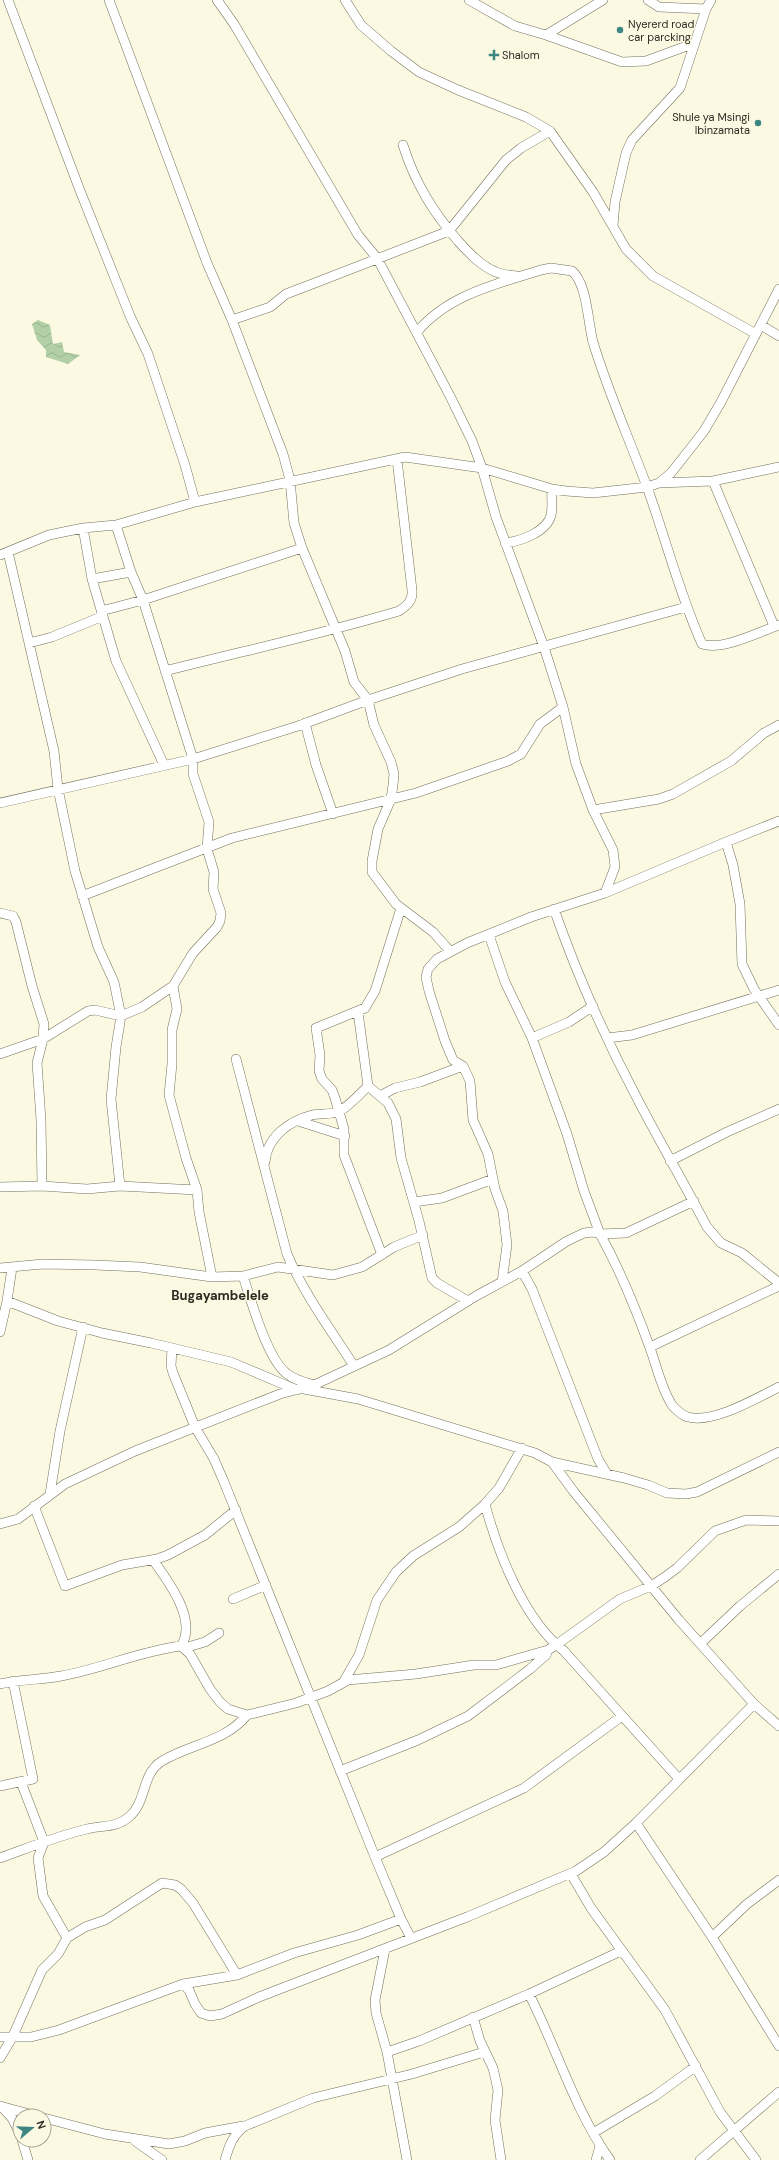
<svg xmlns="http://www.w3.org/2000/svg" width="779" height="2160" viewBox="0 0 779 2160" font-family="'DM Sans',sans-serif">
<style>
.water{fill:url(#water-waves)}
.lines{fill:none;stroke-linecap:round;stroke-linejoin:round}
.minor-casing{stroke:#72705b;stroke-width:10}
.minor{stroke:#fff;stroke-width:9}
.poi-dot{fill:#3e8684;stroke:#fcf9e2;stroke-width:1.5}
.labels{text-anchor:middle;stroke-width:3;stroke-linejoin:round;paint-order:stroke}
.poi-label{font-size:11px;fill:#2c2b22;stroke:#fcf9e2;text-anchor:start}
.quarter-label{font-size:13px;font-weight:bold;fill:#2c2b22;stroke:#fcf9e2}
</style>
<defs>
<pattern id="water-waves" width="16" height="10" patternUnits="userSpaceOnUse"><rect width="16" height="10" fill="#b1d0a7"/><path d="M0 5q4-4 8 0t8 0" fill="none" stroke="#98b38f"/></pattern>
</defs>
<rect width="100%" height="100%" fill="#fcf9e2"/>
<path class="water" d="M38 320 50 325 53 344 62 342 64 352 80 355 68 364 46 357V350L37 340 32 324Z"/>
<g class="lines">
<defs>
<path id="minor" d="M8 0 79 188 130 316 148 354 185 465 195 502
M109 0 207 263 232 320 283 454 290 480 294 523 302 548 345 651 354 682 368 700 374 725 391 762 394 774 393 785 391 799 378 829 372 861V872L396 904 433 932 450 951
M217 0 234 24 358 235 377 258 450 396 472 441 482 468 496 517 544 647 563 707 576 764 593 810 613 850 615 867 605 893
M345 0 361 25 391 51 419 72 458 90 526 117 550 131 593 192 626 249 653 276 756 334
M469 0 515 26 546 35 622 62 646 61 695 43
M648 0 659 7 706 9
M546 35 603 0
M403 145C415 183 433 212 458 241 469 253 481 266 496 272 503 275 510 275 517 276
M613 226 615 202 626 153 632 140 680 88 706 9 711 0
M232 320 270 307 286 294 320 281 449 231 506 160 521 148 550 131
M761 325 779 336
M417 332C448 295 496 284 541 270L551 268 572 271C587 283 588 323 593 342 608 392 629 438 647 487 666 539 679 593 702 644 722 651 759 632 779 625
M713 481 774 626
M659 483 713 481 779 467
M83 528 92 579 116 661 164 765
M505 543C521 541 547 532 551 515 553 507 551 497 552 489
M8 552 54 751 58 789 75 871 98 947 114 982 121 1016 116 1047 111 1099 120 1186
M0 555 49 535 83 528 116 525 195 502 405 457 482 468 552 489 566 491 593 493 647 487 659 483 671 473 704 431 721 402 779 289
M92 579 131 572
M101 611 143 600 302 548
M29 643 52 637 103 616
M165 671C243 651 322 634 399 611 408 605 413 600 412 590L397 459
M305 723 316 765 333 814
M0 803 193 759 298 726 368 700 462 669 686 607
M593 810 659 799 673 794 731 761 764 733 779 725
M726 842 733 865 740 904 742 964 754 989 779 1025
M82 896 232 838 416 793 508 761 521 754 540 724 563 707
M554 909C577 975 606 1040 639 1102 661 1144 685 1185 707 1227L721 1243 742 1253 779 1283
M0 913 13 916 16 922 32 986 44 1024 43 1039 37 1063 41 1120 42 1186
M489 935 505 982 532 1038 567 1134 584 1191 600 1234 626 1233 694 1201
M173 986 177 1009 172 1030V1064L169 1095 186 1158 197 1190 199 1212 212 1277
M532 1038 569 1022 593 1006
M607 1038 632 1035 779 990
M0 1054 43 1039 88 1011 95 1010 121 1016 142 1007 173 986 193 953 217 927 220 921 221 913 213 889 214 872 207 849 209 822 193 774V759L143 600 131 572 116 525
M236 1059 287 1254C304 1294 331 1330 354 1366
M368 1086 388 1103 396 1119 401 1158 419 1221 432 1278 437 1283 468 1301
M380 1096 395 1088 420 1082 463 1066
M298 1121 345 1136
M670 1161 727 1132 779 1109
M265 1162C267 1137 289 1121 312 1115 320 1113 333 1115 340 1111 350 1105 360 1094 368 1086L358 1012
M0 1187 42 1186 87 1189 120 1186 197 1190
M414 1202 442 1198 493 1179
M382 1255 344 1155V1129L335 1098 332 1090 322 1079 319 1071 320 1055 316 1028 365 1008 375 991 401 908
M0 1268 43 1264 95 1265 140 1267 212 1277 243 1276 278 1267 333 1275 362 1267 394 1247 423 1235
M522 1271 532 1289 598 1459 607 1474
M243 1276C251 1300 267 1358 286 1373 294 1380 304 1382 314 1385
M502 1282 507 1245 503 1211 495 1189 488 1154 473 1120 470 1081 463 1066 453 1060 445 1041 429 991 426 977 428 969 437 959 467 943 531 917 605 893 726 842 779 821
M7 1301 58 1321 102 1333 151 1343 231 1362 297 1390
M0 1332 7 1301 12 1268
M650 1347 779 1286
M172 1348 171 1366 173 1373 195 1427 214 1459 224 1482 375 1857 401 1919 411 1938
M304 1389 358 1399 535 1453 552 1462 574 1492 679 1620 754 1704 779 1726
M522 1448 499 1488 485 1504C498 1553 524 1620 564 1651L679 1779
M552 1462 624 1478 648 1485 667 1493 686 1494 697 1492 779 1452
M50 1494 60 1431 83 1327
M34 1506 65 1586 122 1565 157 1559 168 1555 205 1535 236 1510
M0 1524 18 1519 65 1484 135 1451 280 1394 314 1385 389 1350 476 1296 522 1271 567 1241 584 1233 593 1232 600 1234C620 1270 636 1309 650 1348 657 1367 661 1388 672 1405 675 1409 683 1416 688 1417 713 1424 757 1398 779 1387
M153 1560C168 1581 198 1620 181 1646
M233 1599 266 1585
M701 1643 740 1606 779 1574
M184 1648 205 1642 219 1633
M344 1681 359 1655 377 1600 396 1572 413 1556 459 1527 485 1504
M0 1684C20 1679 41 1680 61 1676 101 1669 140 1651 181 1646L190 1654 210 1689 220 1702 228 1709 247 1715 296 1703 328 1691 348 1680 416 1674 474 1665H496L548 1650 556 1645 620 1599 651 1586 665 1577 677 1568 715 1531 746 1520 779 1521
M340 1771 418 1740 468 1716 530 1669 546 1655 548 1650
M21 1782 44 1842 38 1858 43 1896 67 1938
M0 1786 33 1779 13 1681
M636 1823 712 1937 779 2046
M375 1857 524 1788 622 1716
M0 1858C28 1848 57 1836 87 1829 103 1825 116 1828 129 1817 147 1802 141 1774 162 1761 190 1744 225 1742 247 1715
M571 1874 591 1908 665 2010 720 2112 756 2160
M712 1937 747 1904 779 1880
M385 1949 375 2000 376 2013 387 2052 407 2160
M183 1984 189 1990 195 2004 201 2013 210 2016 222 2014 259 1997 467 1917 576 1871 604 1852 636 1823 754 1704
M529 1994C557 2049 574 2109 610 2160
M473 2017 480 2041 493 2068 498 2090 495 2120 501 2160
M0 2037H31L59 2030 183 1984 237 1975 294 1953 358 1935 401 1919
M387 2052 419 2041 529 1994 621 1951
M0 2058 12 2038 42 1970 58 1954 67 1938 85 1927 105 1920 162 1883 175 1885 181 1889 193 1903 237 1975
M0 2106 37 2116
M1 2106 12 2118 20 2134
M44 2118 105 2134 169 2144 185 2141 205 2133 243 2126
M593 2133 655 2096 696 2066
M22 2140 28 2160
M135 2141 162 2160
M225 2160C229 2146 233 2134 245 2126L313 2098 412 2074 484 2052
M596 2160 600 2146
M700 2160 779 2092"/>
</defs>
<use href="#minor" class="minor-casing"/>
<use href="#minor" class="minor"/>
</g>
<g class="poi-dot">
<circle cx="620" cy="30" r="4"/>
<path d="M492 49h4v4h4v4h-4v4h-4v-4h-4v-4h4z"/>
<circle cx="758" cy="123" r="4"/>
</g>
<g class="labels">
<g class="poi-label">
<text x="628" y="28">Nyererd road<tspan x="628" dy="13">car parcking</tspan></text>
<text x="502" y="59">Shalom</text>
<text x="750" y="121" text-anchor="end">Shule ya Msingi<tspan x="750" dy="13">Ibinzamata</tspan></text>
</g>
<g class="quarter-label">
<text x="220" y="1300">Bugayambelele</text>
</g>
</g>
<g transform="translate(32 2128) rotate(71)"><circle r="19" fill="#fcf9e2" stroke="#a9a795"/>
<path d="M0-3L7 15L0 10L-7 15Z" fill="#3e8684"/>
<text y="-6" font-size="11" font-weight="bold" text-anchor="middle" fill="#2c2b22">N</text>
</g>
</svg>
